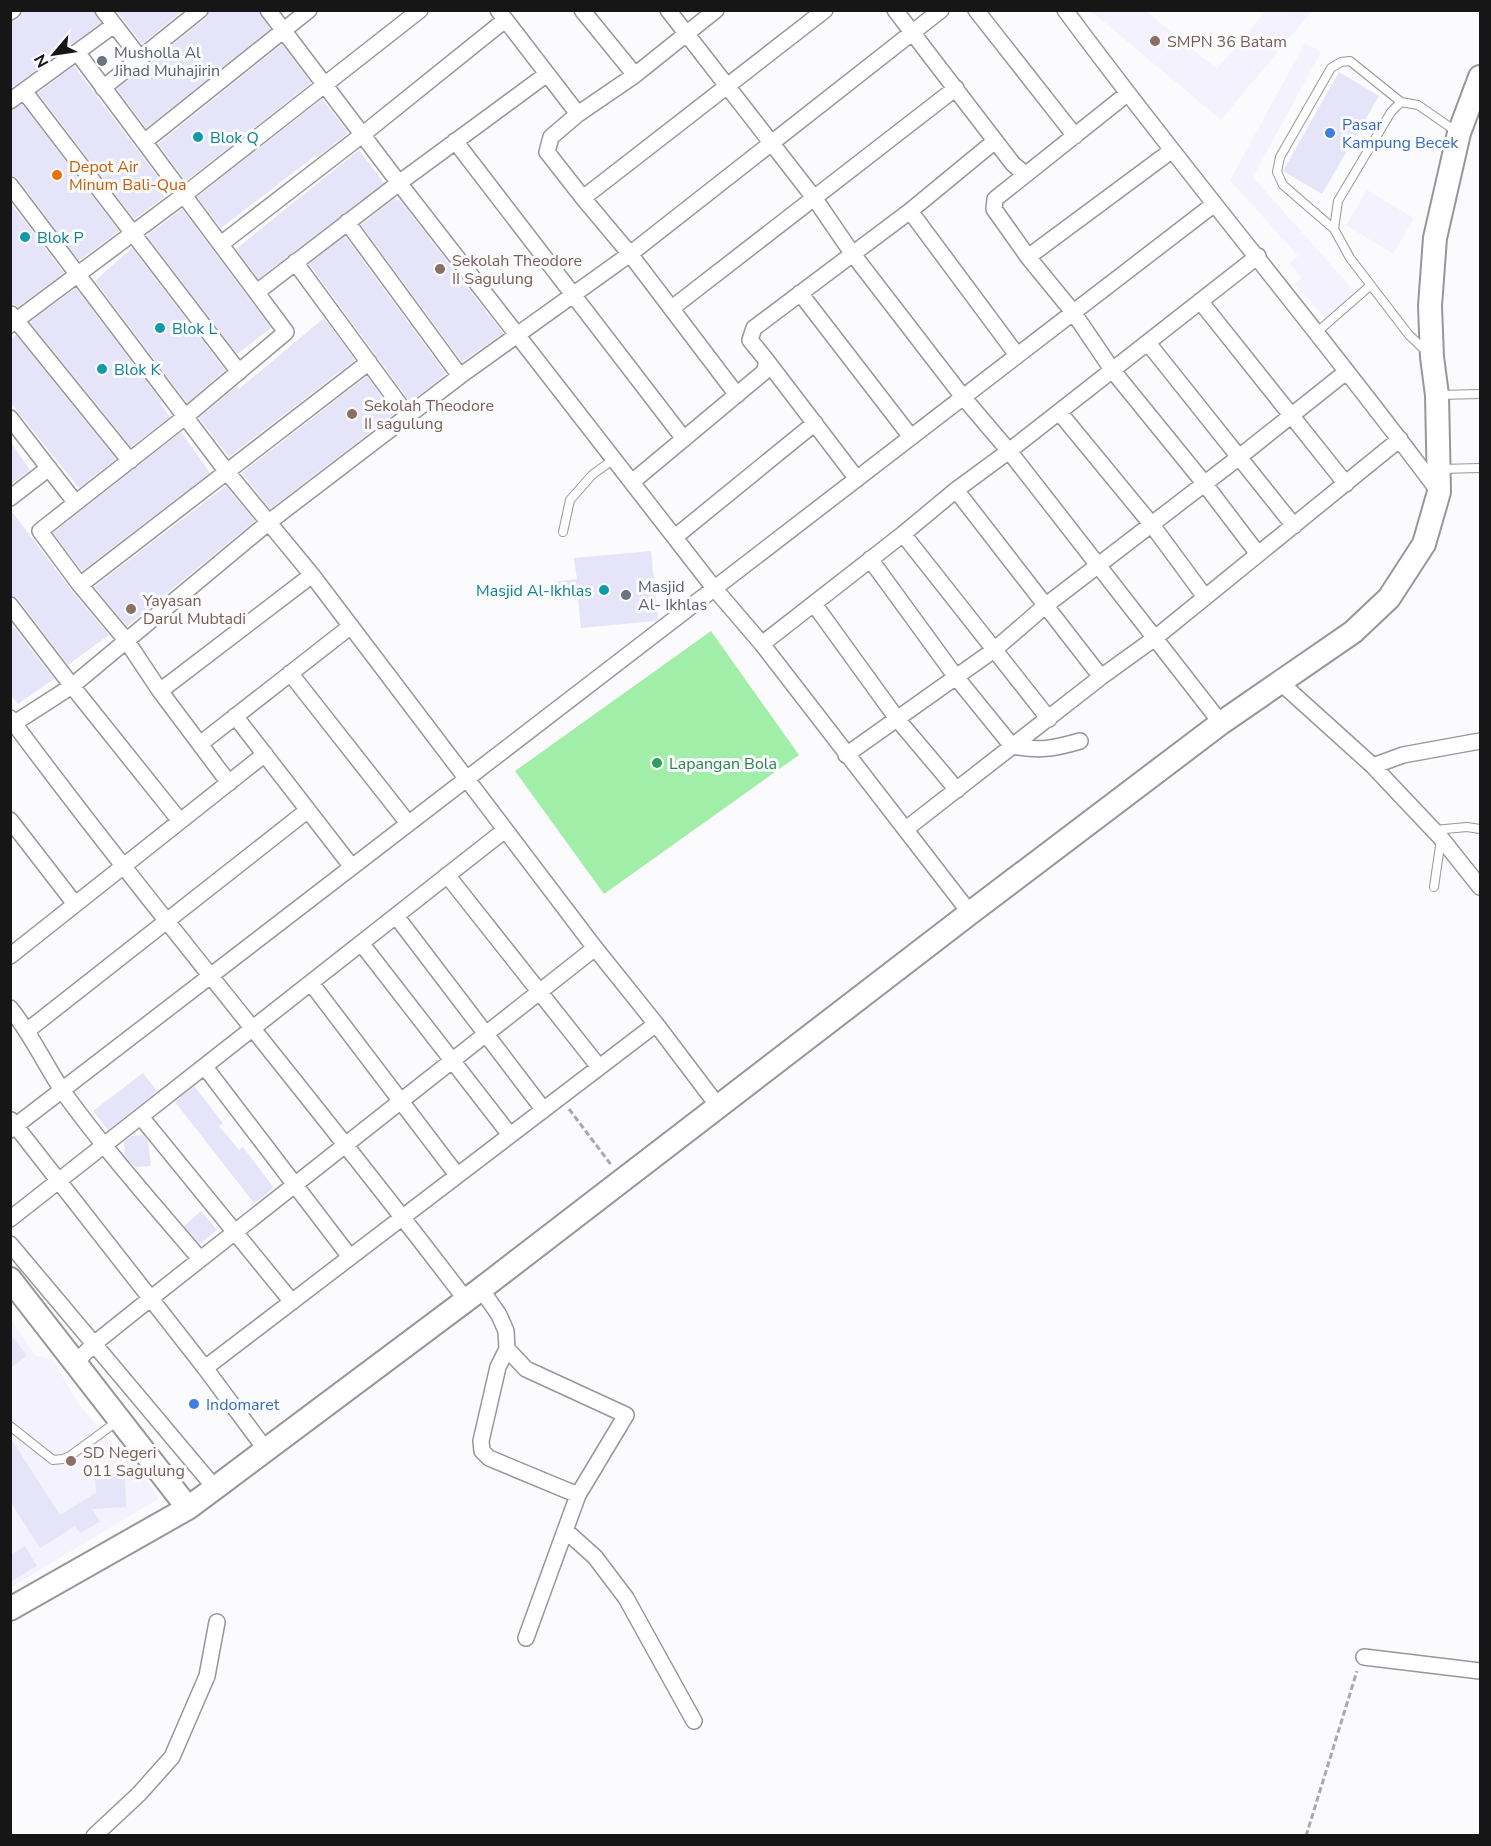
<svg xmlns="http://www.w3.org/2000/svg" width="1491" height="1846" viewBox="0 0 1491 1846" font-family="'Nunito Sans',sans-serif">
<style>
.built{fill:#f3f2fe}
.grass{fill:#a1eea8}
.building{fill:#e5e4f8}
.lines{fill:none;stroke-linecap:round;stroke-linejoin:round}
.lane-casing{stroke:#97979a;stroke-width:10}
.street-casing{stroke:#97979a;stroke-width:18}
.secondary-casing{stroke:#97979a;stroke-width:26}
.path{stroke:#a9a9ab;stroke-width:3;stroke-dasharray:6 3;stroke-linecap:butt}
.lane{stroke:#fff;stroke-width:8}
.street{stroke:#fff;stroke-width:15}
.secondary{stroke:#fff;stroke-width:22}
.education-dot{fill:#8d6e63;stroke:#fbfbfe;stroke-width:2}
.worship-dot{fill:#6b7280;stroke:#fbfbfe;stroke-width:2}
.shop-dot{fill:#3f7fe0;stroke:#fbfbfe;stroke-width:2}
.culture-dot{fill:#0f9aa8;stroke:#fbfbfe;stroke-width:2}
.food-dot{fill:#e8710a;stroke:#fbfbfe;stroke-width:2}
.leisure-dot{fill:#2e9e5b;stroke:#fbfbfe;stroke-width:2}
.labels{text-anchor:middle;stroke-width:6;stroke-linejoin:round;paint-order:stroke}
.education-label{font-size:16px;fill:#785e54;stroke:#fbfbfe;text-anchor:start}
.worship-label{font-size:16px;fill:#5b616d;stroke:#fbfbfe;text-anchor:start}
.shop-label{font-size:16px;fill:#366cbe;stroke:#fbfbfe;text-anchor:start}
.culture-label{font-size:16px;fill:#0d838f;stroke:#fbfbfe;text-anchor:start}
.food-label{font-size:16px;fill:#c56008;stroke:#fbfbfe;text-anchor:start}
.leisure-label{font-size:16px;fill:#27864d;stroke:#fbfbfe;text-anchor:start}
</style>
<rect width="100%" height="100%" fill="#fbfbfe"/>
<path class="built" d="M1091 11H1146L1217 69 1264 13 1262 11H1312L1221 120Z
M1305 43 1321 52 1253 177 1356 293 1326 319 1295 284 1302 278 1289 264 1298 256 1230 180Z
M1367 190 1414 218 1393 254 1346 225Z
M10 1318 36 1356 53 1359 77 1402 119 1451 143 1472 158 1499 11 1587Z"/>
<path class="grass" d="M711 631 799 755 604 894 515 771Z"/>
<path class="building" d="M23 10H93L101 23 10 89V22L19 18Z
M116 10H184L142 44Z
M209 10H258L270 29 146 128 117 89 206 18Z
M282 44 311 83 186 181 158 144Z
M74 66 170 193 134 219 38 93Z
M1339 72 1379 96 1322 194 1283 171Z
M322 99 347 131V134L316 158 315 156 221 228 197 197Z
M22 104 119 231 79 261 18 179 10 175V111Z
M359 150 384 183 258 279 236 249Z
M395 198 397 201 399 199 503 333 462 362 361 225Z
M10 202 64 273 18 307 10 302Z
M182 209 271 328 237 354 147 236Z
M345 236 446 374 410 402 309 264Z
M132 248 225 370 187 403 95 281Z
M76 288 162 402 161 404 170 417 131 447 30 322Z
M324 318 355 360 229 457 199 418 237 386 239 389Z
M16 335 116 459 79 488 10 402V339Z
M367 376 394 414 270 509 242 473Z
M181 432 210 473 82 571 53 533Z
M10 441 30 470 10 485Z
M226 486 255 521 127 626 94 587Z
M10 509 72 591 109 635 68 665 18 599 10 595Z
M651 551 658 619 656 621 581 628 578 598 554 600 552 582 577 579 574 558Z
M10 622 54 679 18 704 10 695Z
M143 1073 157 1091 108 1130 93 1111Z
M194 1086 223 1123 219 1126 239 1150 243 1147 274 1188 254 1203 175 1102Z
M143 1135 148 1141 151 1166 135 1167 125 1156 124 1142 132 1136Z
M201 1211 217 1230 200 1244 184 1226Z
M10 1333 27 1356 10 1368Z
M10 1437 60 1515 96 1493 95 1476 125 1474 126 1507 92 1509 100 1522 80 1533 75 1526 40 1548 10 1501Z
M25 1546 37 1566 10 1582V1555Z"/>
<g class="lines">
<defs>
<path id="lane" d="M1334 229 1283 185 1277 172 1280 157 1331 68 1341 62 1350 61 1401 102
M1316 333 1371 285
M1427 352 1409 335 1350 258 1334 229 1338 201 1391 112 1401 102 1418 105 1457 132
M1440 395 1480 394
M1440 469 1480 468
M563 532 570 500 592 475 614 459
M1434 830 1467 827 1480 829
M1434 887 1441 839
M10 1426 53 1460 63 1459 70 1456 119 1420"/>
<path id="street" d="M103 10 140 58
M268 10 399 183 714 588 762 644 970 913
M498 10 578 114
M582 10 635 75
M668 10 815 199 852 253 963 397 1009 451 1221 723
M716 10 635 75 578 114 551 137 547 152 583 198 630 254 737 395
M895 10 1013 164 1025 174
M976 10 1075 136
M1065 10C1186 174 1318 329 1439 492
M10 12 13 10
M77 52 286 332 185 417 40 531 80 585 126 640 160 691 229 783
M103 88 200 10
M24 91 239 372
M1127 94 995 199 994 209 1028 257 1073 312 1113 371 1204 483 1258 554
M10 101 114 25
M455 141 684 439
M144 142 309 10
M10 185 227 472 312 575 595 948 656 1024 718 1106
M583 198 825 10
M910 211 1017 355
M347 222 460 376
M221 244 362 135 505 20
M1028 257 1171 151
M295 262 408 416
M257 292 399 183 547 74
M800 293 911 437
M1200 301 1346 484
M672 308 956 88
M11 314 130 461
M10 325 184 195 420 10
M1148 343 1294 526
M767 361 857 479
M1059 412 1152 525 1205 597
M10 418 75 502
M632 482 764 372 767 361 750 340 754 328 910 211 995 141
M956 490 1101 677
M10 498 49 468
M903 534 1049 719
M675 537 815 423
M870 559 956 677 1012 746C1040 751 1053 749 1080 741
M80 585 369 362
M814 604 898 720 957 790
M10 605 72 686 180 821
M762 644 903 534 956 490 1009 451 1258 256
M290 673 408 823
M1281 683 1373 766 1441 838 1480 887
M160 691 312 575
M235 716 352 867
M10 718C157 916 317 1103 466 1300
M10 726 72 686 269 522 460 376 630 254 941 10
M200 744 351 626
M846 755 994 650 1045 606 1238 458 1346 372
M1373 766 1403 755 1480 741
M10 820 75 904
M906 829 1101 677 1155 638 1400 439
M447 875 599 1067
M396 916 543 1109
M361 943 510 1135
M10 956 265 754
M311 983 457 1175
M10 1008C32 1035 45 1065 64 1093 106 1151 154 1205 200 1259
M28 1030 308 810
M205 1067 350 1257
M141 1117 292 1302
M11 1120 205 1368 266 1450
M10 1130 1213 205
M10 1219 505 830
M10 1244 215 1488
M481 1289 499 1315 506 1331 507 1349 498 1367 481 1441 482 1451 489 1458 578 1495 526 1638
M507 1349 526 1369 626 1415 578 1495
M76 1362 95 1343 150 1299 595 948
M205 1368 656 1024
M566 1531 595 1557 626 1598 694 1721
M1364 1657 1480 1671
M94 1836 139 1794 172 1757 207 1676 217 1622"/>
<path id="secondary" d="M10 1279 188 1508
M10 1609 188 1508 215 1488 481 1289 970 913 1221 723 1353 632 1389 598 1424 544 1439 492 1437 395 1432 357 1430 306 1435 238 1459 133 1480 77"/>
</defs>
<use href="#lane" class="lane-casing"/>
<use href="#street" class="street-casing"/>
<use href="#secondary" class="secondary-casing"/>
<path class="path" d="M569 1109 612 1166
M1306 1836 1357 1671"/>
<use href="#lane" class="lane"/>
<use href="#street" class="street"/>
<use href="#secondary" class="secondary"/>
</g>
<g class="education-dot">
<circle cx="1155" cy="41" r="6"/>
<circle cx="440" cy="269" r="6"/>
<circle cx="352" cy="414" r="6"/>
<circle cx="131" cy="609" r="6"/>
<circle cx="71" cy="1461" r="6"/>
</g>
<g class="worship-dot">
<circle cx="102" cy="61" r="6"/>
<circle cx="626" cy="595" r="6"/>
</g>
<g class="shop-dot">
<circle cx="1330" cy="133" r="6"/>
<circle cx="194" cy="1404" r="6"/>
</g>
<g class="culture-dot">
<circle cx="198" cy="137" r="6"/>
<circle cx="25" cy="237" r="6"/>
<circle cx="160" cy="328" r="6"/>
<circle cx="102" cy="369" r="6"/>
<circle cx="604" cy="590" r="6"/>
</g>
<circle class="food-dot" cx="57" cy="175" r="6"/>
<circle class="leisure-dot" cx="657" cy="763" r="6"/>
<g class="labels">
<g class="education-label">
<text x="1167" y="47">SMPN 36 Batam</text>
<text x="452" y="266">Sekolah Theodore<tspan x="452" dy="18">II Sagulung</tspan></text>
<text x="364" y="411">Sekolah Theodore<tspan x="364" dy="18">II sagulung</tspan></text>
<text x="143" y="606">Yayasan<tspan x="143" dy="18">Darul Mubtadi</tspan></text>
<text x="83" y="1458">SD Negeri<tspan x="83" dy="18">011 Sagulung</tspan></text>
</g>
<g class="worship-label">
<text x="114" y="58">Musholla Al<tspan x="114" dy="18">Jihad Muhajirin</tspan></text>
<text x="638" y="592">Masjid<tspan x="638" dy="18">Al- Ikhlas</tspan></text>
</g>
<g class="shop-label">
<text x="1342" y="130">Pasar<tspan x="1342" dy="18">Kampung Becek</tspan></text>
<text x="206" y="1410">Indomaret</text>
</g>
<g class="culture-label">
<text x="210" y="143">Blok Q</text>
<text x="37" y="243">Blok P</text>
<text x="172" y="334">Blok L</text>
<text x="114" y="375">Blok K</text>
<text x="592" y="596" text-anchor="end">Masjid Al-Ikhlas</text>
</g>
<g class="food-label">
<text x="69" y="172">Depot Air<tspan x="69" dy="18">Minum Bali-Qua</tspan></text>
</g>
<g class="leisure-label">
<text x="669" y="769">Lapangan Bola</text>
</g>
</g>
<rect width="1491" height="1846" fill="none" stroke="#161617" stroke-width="24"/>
<g transform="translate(54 54) rotate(241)" stroke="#fbfbfe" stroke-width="4.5" paint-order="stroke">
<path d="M0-4.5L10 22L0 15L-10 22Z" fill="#161617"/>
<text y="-9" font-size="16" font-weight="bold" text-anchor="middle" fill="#161617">N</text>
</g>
</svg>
